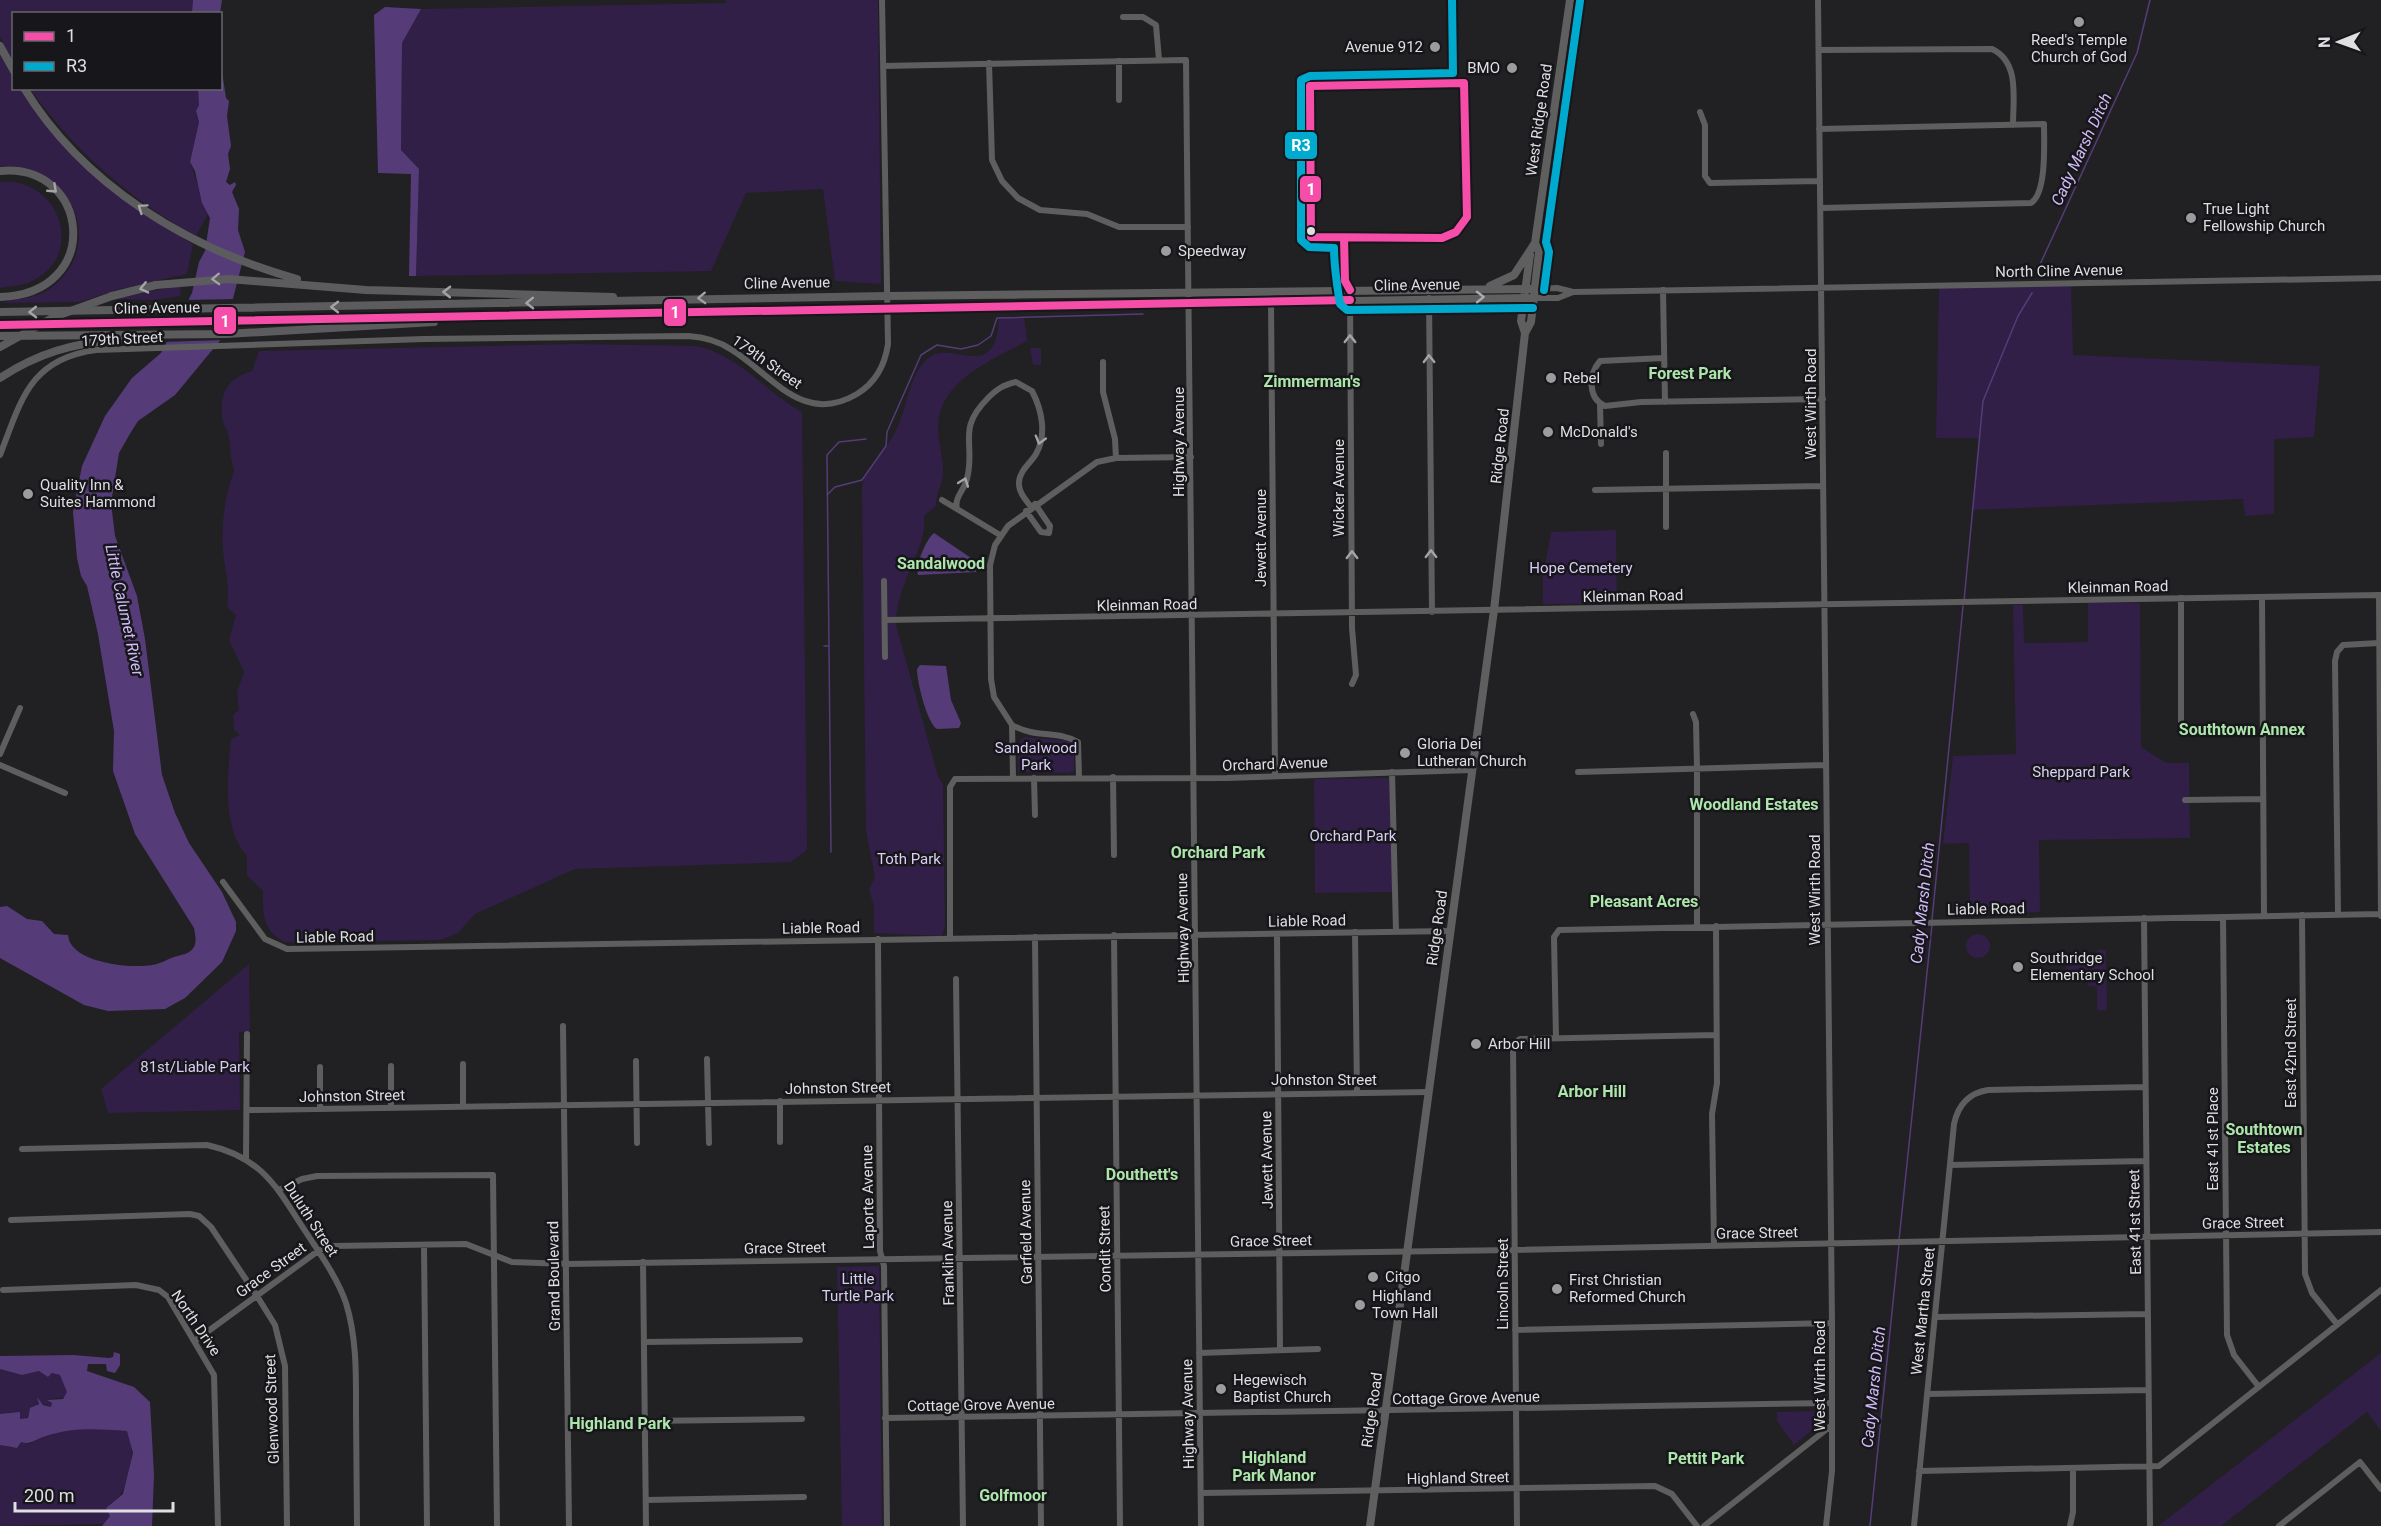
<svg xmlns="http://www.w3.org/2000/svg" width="2381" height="1526" viewBox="0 0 2381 1526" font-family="Roboto,sans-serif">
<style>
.green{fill:#311f47}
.water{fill:#553c79}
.pier{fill:#212023}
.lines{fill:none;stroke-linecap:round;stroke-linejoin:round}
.stream{stroke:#553c79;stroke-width:1.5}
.minor{stroke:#5e5e5e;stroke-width:6}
.major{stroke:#5f5f60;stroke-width:8}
.highway{stroke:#5c5c5e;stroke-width:8}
.highway-bridge{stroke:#5c5c5e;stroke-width:8}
.bus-1-casing{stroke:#17161a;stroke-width:12}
.bus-2-casing{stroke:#17161a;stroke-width:12}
.bus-1{stroke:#f54da8;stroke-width:8}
.bus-2{stroke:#00a9ce;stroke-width:8}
.oneway{stroke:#a4a4a6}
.oneway2{stroke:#acabad}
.oneway3{stroke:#a5a4a6}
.poi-dot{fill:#9c9c9e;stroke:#17161a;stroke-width:2}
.bus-dot{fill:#dfdee1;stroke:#17161a;stroke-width:2}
.labels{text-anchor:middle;stroke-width:5;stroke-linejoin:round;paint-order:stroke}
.poi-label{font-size:15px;fill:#dfdee1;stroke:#17161a;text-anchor:start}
.street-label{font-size:15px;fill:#dfdee1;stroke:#17161a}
.park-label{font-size:15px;fill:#dbcef5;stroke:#17161a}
.water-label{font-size:16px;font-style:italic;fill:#d0bbf6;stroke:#17161a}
.neighbourhood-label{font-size:16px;font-weight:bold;fill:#ade6aa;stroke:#17161a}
.line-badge{stroke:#17161a;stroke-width:2}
.badge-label{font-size:16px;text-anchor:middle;font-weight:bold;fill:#fff}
</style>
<rect width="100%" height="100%" fill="#212023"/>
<path class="green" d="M0 0H193L192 13 14 14 13 61 0 37Z
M726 0H878L881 284 835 281 823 189 746 193 711 271 416 276 419 169 401 150 402 43 421 9 726 3Z
M0 53 13 76 14 88 22 89 62 141 168 229 193 244 187 274 120 289 80 302 2 303C21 295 37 302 57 283 107 236 65 161 0 166Z
M30 89H198L199 105 196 115 199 122 190 162 208 214 196 236C129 199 75 151 30 89Z
M0 182C59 176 87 255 32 281 22 286 11 286 0 288Z
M2071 283 2073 355 2320 366 2314 437 2274 439V514L2245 516 2243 499 1972 510 1979 438H1936L1939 286Z
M181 285 180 296 154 300 114 299Z
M1024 317 1027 341C994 359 940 380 938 425 937 442 946 463 942 480 940 490 936 494 936 506L924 516C928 548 895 585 896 625L938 776 943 784 945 925 942 936 874 933V907L869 889 875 877 866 831 862 487 864 479C875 463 888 446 897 428 907 407 909 377 926 360 950 335 995 388 999 318Z
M573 344 695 346C739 354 764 391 802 412L807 850 791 862 575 869 475 914 458 933 441 940 285 942C263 932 262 913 263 891L247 875V856C221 827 228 774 231 739L240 735 234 730 233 715 239 710 237 692 244 672 229 640 236 615 227 607C230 582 225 573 223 550 221 525 225 494 234 471 230 456 231 453 229 439 229 431 222 424 222 416 220 391 229 378 252 371L259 351Z
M1030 348H1041V365H1033Z
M1616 530 1617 603 1543 604V576L1551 532Z
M2088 603H2140L2141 747 2166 763H2189L2190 838 2039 840 2040 912 1970 914 1969 843 1943 844 1953 756 2016 754 2013 605H2023L2024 643 2088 642Z
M1024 737 1070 741 1074 747V771L1069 773 1018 772 1017 744Z
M1390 778 1393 892 1315 893 1314 779Z
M1966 946a12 12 0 1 1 24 0a12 12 0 1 1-24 0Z
M2097 950H2106L2107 1010H2097V987L2088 986V976C2082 979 2070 975 2066 969L2067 959 2074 954 2083 957 2087 968 2091 969 2096 964Z
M249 964 250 1031 239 1032 240 1110 108 1113 101 1089Z
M879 1266 882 1526H842L837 1267Z
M2381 1353V1431L2367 1412 2221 1526H2158Z
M0 1369 23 1375 39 1371 48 1377 53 1373 60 1375 67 1388V1397L49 1399 52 1403 51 1407 39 1402 30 1410 27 1418 20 1419V1414H0Z
M1824 1411 1818 1425 1794 1445 1777 1421V1412Z
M81 1427 127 1431C138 1448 129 1497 109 1504L110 1516 104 1524 0 1526V1445L14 1448 21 1442 30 1444 45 1436Z"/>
<path class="water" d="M193 0H222L220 13H192Z
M385 7 421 9 402 43 401 150 419 169 416 276H409L411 174 378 173 374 15Z
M221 65 226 98 229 101 227 116 231 146 228 154 230 169 226 182 230 185 235 182 236 185 232 192 239 209 238 230 245 252 223 337 175 395 138 421 131 432 119 453 111 503 115 536 137 596 145 639 162 775 175 813 189 843 222 892 236 922V931L222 962 185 998 165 1009 108 1011 84 1005 0 958V907L7 906 27 919 42 921 54 934 68 935C70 963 131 969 152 965 161 964 167 959 174 957 181 955 190 954 194 947 197 941 195 934 194 928L135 834 113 771 114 731 98 634 87 586 81 576 77 558 73 512 82 466 105 416 132 378 161 353 192 293 199 262 205 251 210 218 202 203 195 171 190 162 199 122 196 111 199 105 198 89 220 88Z
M934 533 977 562 976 572 918 575C915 566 926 539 934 533Z
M920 665 946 666 951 700 961 723 959 728 937 729C927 723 917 682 917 669Z
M114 1352 120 1354V1365L115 1373 107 1371 106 1364H88L87 1371 134 1387 150 1402 154 1475 152 1526H102L110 1516 106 1508 123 1494 133 1453 127 1431C94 1429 74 1427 43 1437 34 1440 31 1445 21 1442L17 1448 0 1445V1414L20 1412V1419L28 1418 30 1408 39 1404 37 1397 43 1405 51 1407 52 1403 47 1400 63 1399 67 1392 60 1375 52 1373 48 1377 39 1371 22 1375 0 1369V1356L73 1355 109 1358 113 1357Z"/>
<path class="pier" d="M236 299 232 322 224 340 163 342 183 300Z"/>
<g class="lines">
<path class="stream" d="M2037 271 2137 53 2150 0
M827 495 835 487 862 480 886 446 887 432 921 355 937 345 961 349 978 345 991 336 997 318 1143 314
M1964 601 1983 401 2018 316 2032 293
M824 646H829L827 455 839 442 866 439
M829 646 831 852
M1932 920 1963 606
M1899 1240 1932 925
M1870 1526 1899 1244"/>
<path class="minor" d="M1818 0 1832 1323V1471L1826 1526
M1123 17H1143L1156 25 1159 60
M1819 50 1992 49C2020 62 2013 99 2013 125
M1119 61V100
M989 63 992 160 1002 181 1018 198 1040 210 1087 214 1119 227H1188
M883 66 1186 60 1201 1526
M1700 112 1705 125V176L1710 183 1820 181
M1819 129 2044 124C2044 142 2047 193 2031 203L1821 208
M1534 289 1557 288 1573 292 2381 278
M1350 290 1352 628 1356 675 1352 684
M1663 290 1665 402
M1429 298 1432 612
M1533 298H1558L1573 292
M1271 301 1275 775
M1664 358 1600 361C1589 374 1587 398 1605 406L1641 402 1823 399
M1103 362V392L1115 439 1116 458
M1600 404 1601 444
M1666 453V527
M0 455C21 401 29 359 96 350L424 339 688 336C704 337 719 341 732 350 772 375 803 426 857 394 875 383 885 365 888 344L882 0
M1595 490 1823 486
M942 500 957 509
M1026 511 1041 532 1049 533 1050 526 1035 504
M1000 535 957 509C954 497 964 491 967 479 976 443 956 430 988 398 997 389 1003 385 1016 382L1032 391C1042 410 1047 435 1036 454 1030 464 1020 470 1019 482 1018 492 1026 500 1031 507
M884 581 885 657
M2379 595 2381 916
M2262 597 2264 916
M2181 598V722
M885 620 2381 595
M1693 714 1696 722 1697 768V927
M1012 725C1037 739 1057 730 1078 742L1079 777
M0 754 20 708
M0 765 65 793
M1392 772 1396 931
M1578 772 1826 765
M1113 777 1114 855
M1013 778 1012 725 994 697 991 679 990 565 995 545 1008 526 1097 462 1116 458 1191 457
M1034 778 1035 815
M2185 800 2263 799
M223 882 265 939 287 949 1450 931
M2338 914 2335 661 2337 652 2343 645 2379 643
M2302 915 2305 1274 2312 1293 2337 1324
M2223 917 2227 1335 2234 1355 2259 1387
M2144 918 2150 1526
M1355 932 1357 1092
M1277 934 1280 1350
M1114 935 1120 1526
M1035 937 1041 1526
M950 938V787L955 779 1227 778 1472 770
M878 939 880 1251 884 1266 887 1526
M956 979 963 1526
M563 1026 569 1526
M1556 1038 1554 937 1559 930 2381 914
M707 1059 709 1143
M636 1061 637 1143
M463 1064V1106
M391 1066V1107
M320 1067V1108
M780 1101V1142
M248 1110 1428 1092
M22 1149 207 1145C256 1156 273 1180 298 1220 315 1247 336 1274 346 1303 357 1339 356 1375 356 1412 356 1450 357 1488 357 1526
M246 1158 247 1034
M1950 1165 2146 1161
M279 1190 302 1179 317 1176 493 1175 497 1526
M11 1220 190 1214 199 1216 211 1227 257 1296 275 1325 285 1366 287 1526
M424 1245 427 1526
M1714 1246 1712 1114 1717 1083 1716 926
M643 1262 646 1526
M3 1290 136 1285 159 1290 168 1297 214 1375 218 1526
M1935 1317 2148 1314
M1515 1330 1832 1323
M196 1340 318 1251 331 1246 466 1244 512 1262 566 1264 1514 1250 2381 1232
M644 1342 800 1340
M1199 1353 1318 1349
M1927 1394 2148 1390
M885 1418 1832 1403
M645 1421 802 1419
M1919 1471 2159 1466 2381 1290
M1201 1493 1655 1486 1672 1494 1697 1526
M646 1500 804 1497
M1517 1526 1513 1044 1520 1039 1716 1035
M1704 1526 1832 1425
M1914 1526 1954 1124C1958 1105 1969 1093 1988 1090L2145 1087
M2070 1526 2073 1512V1468
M2279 1526 2360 1462 2381 1489"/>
<path class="major" d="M1490 286 1514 275 1535 243 1570 0
M887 296 1534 289
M887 309 1533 298
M1525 333 1521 321 1530 255
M1370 1526 1494 610 1525 333 1531 322 1539 252 1535 243"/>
<path class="highway" d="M0 46 14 71
M24 88C84 186 189 249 297 279
M0 171C90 162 105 294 0 297
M112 296 156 285 229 279 366 290 613 297
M0 312 887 296
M0 325 887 309
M0 336 226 334 434 322
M0 378C38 353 73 343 118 340"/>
<path class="highway-bridge" d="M0 347 54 317 112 296"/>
<defs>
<path id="bus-1" d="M1464 83 1467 217 1456 232 1442 238 1311 237 1310 86Z
M1344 238 1345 281 1350 290
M0 325 1350 300"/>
<path id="bus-2" d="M1452 0 1453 73 1310 76 1301 80V240L1309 247 1334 248C1334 268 1337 285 1340 304L1347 310 1533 308
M1544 290 1549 252 1546 242 1580 1"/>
</defs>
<use href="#bus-1" class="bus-1-casing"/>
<use href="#bus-2" class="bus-2-casing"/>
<use href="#bus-1" class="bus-1"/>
<use href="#bus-2" class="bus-2"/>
</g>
<defs><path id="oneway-chevron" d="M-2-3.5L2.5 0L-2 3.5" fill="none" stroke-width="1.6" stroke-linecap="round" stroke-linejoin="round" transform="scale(1.5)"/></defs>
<g class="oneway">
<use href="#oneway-chevron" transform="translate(53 189) rotate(43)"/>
<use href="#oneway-chevron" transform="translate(142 208) rotate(-145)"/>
<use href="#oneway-chevron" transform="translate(216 279) rotate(178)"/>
<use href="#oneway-chevron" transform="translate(144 288) rotate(167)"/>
<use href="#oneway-chevron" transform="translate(447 292) rotate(-179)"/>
<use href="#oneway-chevron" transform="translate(702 298) rotate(178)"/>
<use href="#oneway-chevron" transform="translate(530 303) rotate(179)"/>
<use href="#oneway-chevron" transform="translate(335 307) rotate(180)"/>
<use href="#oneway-chevron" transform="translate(33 312) rotate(179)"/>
</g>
<use class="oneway2" href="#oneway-chevron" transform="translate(1480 297) rotate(-1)"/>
<g class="oneway3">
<use href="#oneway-chevron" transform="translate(1350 339) rotate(-90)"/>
<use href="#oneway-chevron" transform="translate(1429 359) rotate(-91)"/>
<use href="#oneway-chevron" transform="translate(1040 440) rotate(106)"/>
<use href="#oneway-chevron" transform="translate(964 482) rotate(-70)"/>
<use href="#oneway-chevron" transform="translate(1431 554) rotate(-91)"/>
<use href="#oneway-chevron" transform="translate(1352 555) rotate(-90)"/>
</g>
<g class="poi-dot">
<circle cx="2079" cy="22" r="6"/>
<circle cx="1435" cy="47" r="6"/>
<circle cx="1512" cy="68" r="6"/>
<circle cx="2191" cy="218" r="6"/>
<circle cx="1166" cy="251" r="6"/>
<circle cx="1551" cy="378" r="6"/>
<circle cx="1548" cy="432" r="6"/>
<circle cx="28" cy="494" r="6"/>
<circle cx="1405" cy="753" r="6"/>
<circle cx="2018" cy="967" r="6"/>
<circle cx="1476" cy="1044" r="6"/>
<circle cx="1373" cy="1277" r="6"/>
<circle cx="1557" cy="1289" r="6"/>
<circle cx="1360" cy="1305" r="6"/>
<circle cx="1221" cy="1389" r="6"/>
</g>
<circle class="bus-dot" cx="1311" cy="231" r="5"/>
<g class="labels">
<g class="poi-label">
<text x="2079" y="45" text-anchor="middle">Reed's Temple<tspan x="2079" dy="17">Church of God</tspan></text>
<text x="1423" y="52" text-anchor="end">Avenue 912</text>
<text x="1500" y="73" text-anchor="end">BMO</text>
<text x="2203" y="214">True Light<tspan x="2203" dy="17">Fellowship Church</tspan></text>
<text x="1178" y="256">Speedway</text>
<text x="1563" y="383">Rebel</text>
<text x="1560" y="437">McDonald's</text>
<text x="40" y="490">Quality Inn &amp;<tspan x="40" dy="17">Suites Hammond</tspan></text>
<text x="1417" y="749">Gloria Dei<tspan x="1417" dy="17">Lutheran Church</tspan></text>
<text x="2030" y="963">Southridge<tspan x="2030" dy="17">Elementary School</tspan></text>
<text x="1488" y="1049">Arbor Hill</text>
<text x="1385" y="1282">Citgo</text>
<text x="1569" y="1285">First Christian<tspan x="1569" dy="17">Reformed Church</tspan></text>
<text x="1372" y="1301">Highland<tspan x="1372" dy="17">Town Hall</tspan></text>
<text x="1233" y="1385">Hegewisch<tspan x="1233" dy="17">Baptist Church</tspan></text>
</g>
<g class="street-label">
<text transform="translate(1539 120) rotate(-82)" y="5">West Ridge Road</text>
<text transform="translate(2059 271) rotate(-1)" y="5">North Cline Avenue</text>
<text transform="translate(787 283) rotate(-1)" y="5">Cline Avenue</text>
<text transform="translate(1417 285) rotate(-1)" y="5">Cline Avenue</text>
<text transform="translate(157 308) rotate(-1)" y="5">Cline Avenue</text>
<text transform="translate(122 339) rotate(-3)" y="5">179th Street</text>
<text transform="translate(767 362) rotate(35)" y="5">179th Street</text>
<text transform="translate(1811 404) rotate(-90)" y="5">West Wirth Road</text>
<text transform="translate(1179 442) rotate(-90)" y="5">Highway Avenue</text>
<text transform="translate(1500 446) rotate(-84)" y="5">Ridge Road</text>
<text transform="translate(1339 488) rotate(-90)" y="5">Wicker Avenue</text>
<text transform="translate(1261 538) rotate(-90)" y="5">Jewett Avenue</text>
<text transform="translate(2118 587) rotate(-1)" y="5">Kleinman Road</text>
<text transform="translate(1633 596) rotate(-1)" y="5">Kleinman Road</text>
<text transform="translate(1147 605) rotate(-1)" y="5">Kleinman Road</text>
<text transform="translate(1275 764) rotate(-2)" y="5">Orchard Avenue</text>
<text transform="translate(1815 890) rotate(-90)" y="5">West Wirth Road</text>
<text transform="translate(1986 909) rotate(-1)" y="5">Liable Road</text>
<text transform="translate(1307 921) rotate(-1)" y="5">Liable Road</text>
<text transform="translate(821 928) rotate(-1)" y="5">Liable Road</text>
<text transform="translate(1183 928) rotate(-91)" y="5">Highway Avenue</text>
<text transform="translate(1437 928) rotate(-82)" y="5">Ridge Road</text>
<text transform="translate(335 937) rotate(-1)" y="5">Liable Road</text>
<text transform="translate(2291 1053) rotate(-90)" y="5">East 42nd Street</text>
<text x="1324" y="1085">Johnston Street</text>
<text transform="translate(838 1088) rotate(-1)" y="5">Johnston Street</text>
<text transform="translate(352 1096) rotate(-1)" y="5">Johnston Street</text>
<text transform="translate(2213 1139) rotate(-90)" y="5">East 41st Place</text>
<text transform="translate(1267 1160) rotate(-91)" y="5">Jewett Avenue</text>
<text transform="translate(868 1197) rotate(-91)" y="5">Laporte Avenue</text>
<text transform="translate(311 1219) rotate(57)" y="5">Duluth Street</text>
<text transform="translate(2135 1222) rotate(-91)" y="5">East 41st Street</text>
<text transform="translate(2243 1223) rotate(-1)" y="5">Grace Street</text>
<text transform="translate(1026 1232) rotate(-91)" y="5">Garfield Avenue</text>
<text transform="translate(1757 1233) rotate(-1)" y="5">Grace Street</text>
<text transform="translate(1271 1241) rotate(-1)" y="5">Grace Street</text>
<text transform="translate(785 1248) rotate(-1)" y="5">Grace Street</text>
<text transform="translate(1105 1249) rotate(-91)" y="5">Condit Street</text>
<text transform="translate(948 1253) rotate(-91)" y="5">Franklin Avenue</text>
<text transform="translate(271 1270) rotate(-36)" y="5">Grace Street</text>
<text transform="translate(554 1276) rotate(-91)" y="5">Grand Boulevard</text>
<text transform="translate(1503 1284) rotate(-90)" y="5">Lincoln Street</text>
<text transform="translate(1923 1311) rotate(-84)" y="5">West Martha Street</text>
<text transform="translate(196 1323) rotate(56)" y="5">North Drive</text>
<text transform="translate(1820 1376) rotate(-90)" y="5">West Wirth Road</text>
<text transform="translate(1466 1398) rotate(-1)" y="5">Cottage Grove Avenue</text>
<text transform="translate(981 1405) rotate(-1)" y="5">Cottage Grove Avenue</text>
<text transform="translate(272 1409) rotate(-92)" y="5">Glenwood Street</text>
<text transform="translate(1372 1410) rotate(-82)" y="5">Ridge Road</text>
<text transform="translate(1188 1414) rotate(-91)" y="5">Highway Avenue</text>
<text transform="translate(1458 1478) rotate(-1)" y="5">Highland Street</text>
</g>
<g class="park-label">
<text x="1581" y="573">Hope Cemetery</text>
<text x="1036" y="753">Sandalwood<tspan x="1036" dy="17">Park</tspan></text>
<text x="2081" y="777">Sheppard Park</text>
<text x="1353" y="841">Orchard Park</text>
<text x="909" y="864">Toth Park</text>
<text x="195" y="1072">81st/Liable Park</text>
<text x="858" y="1284">Little<tspan x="858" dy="17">Turtle Park</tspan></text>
</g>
<g class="water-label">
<text transform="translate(2081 149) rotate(-65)" y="6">Cady Marsh Ditch</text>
<text transform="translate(125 610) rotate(78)" y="6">Little Calumet River</text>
<text transform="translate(1922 903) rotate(-84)" y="6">Cady Marsh Ditch</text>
<text transform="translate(1873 1387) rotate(-84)" y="6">Cady Marsh Ditch</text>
</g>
<g class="neighbourhood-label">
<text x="1690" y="379">Forest Park</text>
<text x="1312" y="387">Zimmerman's</text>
<text x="941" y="569">Sandalwood</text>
<text x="2242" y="735">Southtown Annex</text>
<text x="1754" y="810">Woodland Estates</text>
<text x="1218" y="858">Orchard Park</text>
<text x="1644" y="907">Pleasant Acres</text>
<text x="1592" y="1097">Arbor Hill</text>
<text x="2264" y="1135">Southtown<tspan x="2264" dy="18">Estates</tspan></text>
<text x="1142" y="1180">Douthett's</text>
<text x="620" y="1429">Highland Park</text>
<text x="1274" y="1463">Highland<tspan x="1274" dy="18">Park Manor</tspan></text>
<text x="1706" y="1464">Pettit Park</text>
<text x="1013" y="1501">Golfmoor</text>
</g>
</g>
<g class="line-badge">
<rect x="1284" y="131" width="34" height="29" rx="6" fill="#00a9ce"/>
<rect x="1299" y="175" width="23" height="28" rx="6" fill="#f54da8"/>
<rect x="663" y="298" width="24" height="29" rx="6" fill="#f54da8"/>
<rect x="213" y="306" width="24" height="29" rx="6" fill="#f54da8"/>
</g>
<g class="badge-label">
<text x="1301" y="151">R3</text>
<text x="1311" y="195">1</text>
<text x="675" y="318">1</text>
<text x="225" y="327">1</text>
</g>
<rect x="12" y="12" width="210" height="78" fill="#17161a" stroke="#67666a" stroke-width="1.5"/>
<rect x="24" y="32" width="30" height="9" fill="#f54da8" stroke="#67666a" stroke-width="1.5"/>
<text x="66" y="42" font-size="18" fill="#dfdee1">1</text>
<rect x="24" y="62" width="30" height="9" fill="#00a9ce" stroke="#67666a" stroke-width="1.5"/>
<text x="66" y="72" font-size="18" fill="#dfdee1">R3</text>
<g transform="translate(2339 42) rotate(269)" stroke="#17161a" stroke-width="4.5" paint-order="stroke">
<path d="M0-4.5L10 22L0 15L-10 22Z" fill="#dfdee1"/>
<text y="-9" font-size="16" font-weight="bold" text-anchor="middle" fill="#dfdee1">N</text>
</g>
<path d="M15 1502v9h158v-9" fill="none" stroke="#dfdee1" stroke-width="3"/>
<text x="24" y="1502" font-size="18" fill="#dfdee1" stroke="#17161a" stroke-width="4.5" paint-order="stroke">200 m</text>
</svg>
